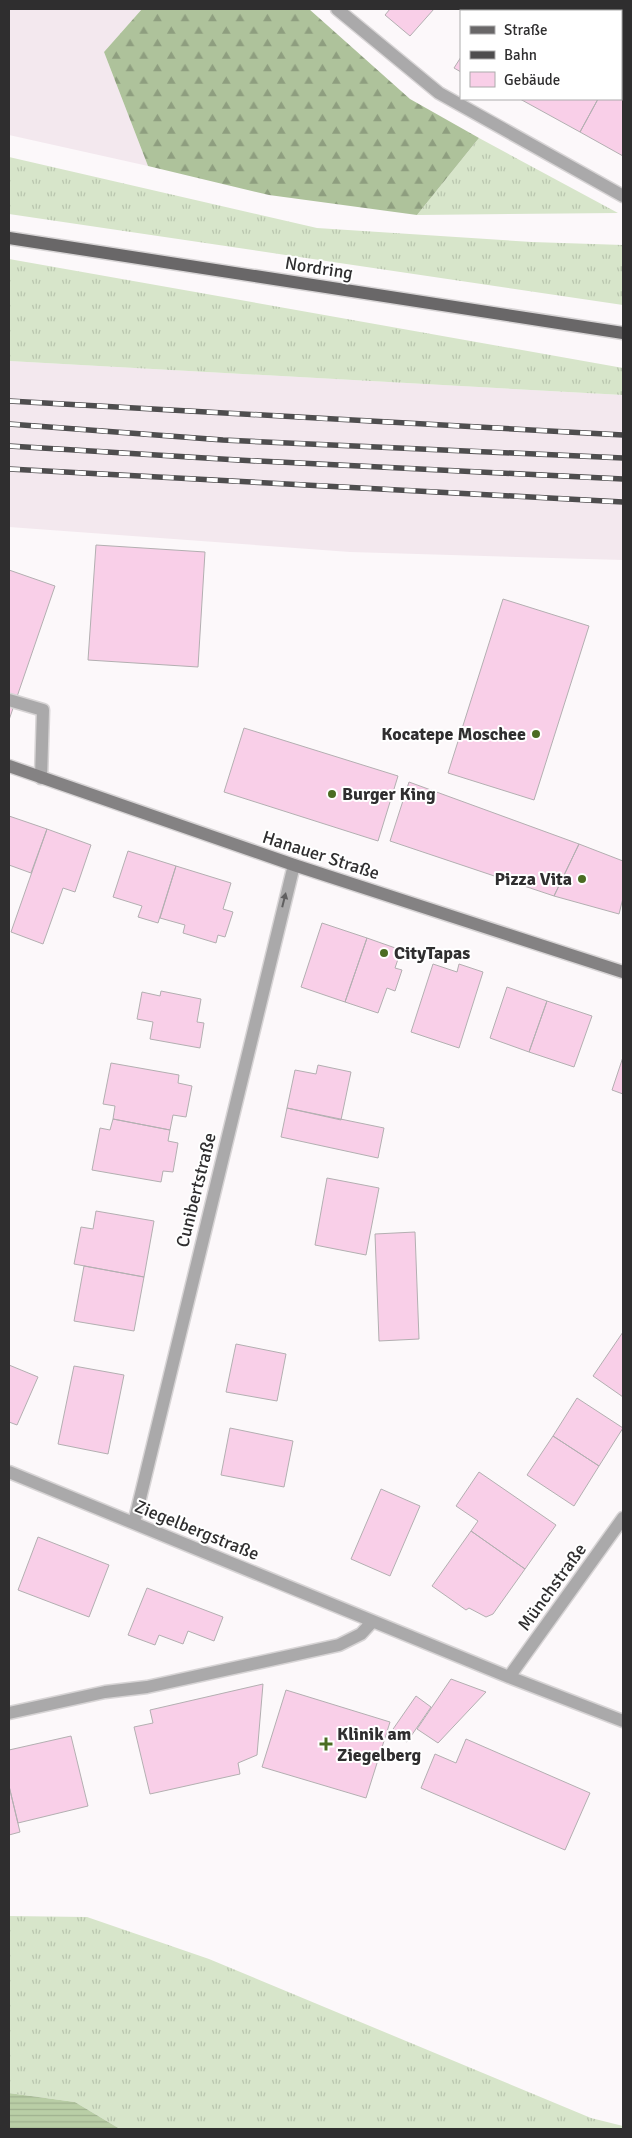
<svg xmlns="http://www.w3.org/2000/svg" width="632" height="2138" viewBox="0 0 632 2138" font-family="Signika,sans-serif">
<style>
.built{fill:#f3e8ee}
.grass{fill:url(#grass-tufts)}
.forest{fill:url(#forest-firs)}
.water{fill:url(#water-rules)}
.building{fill:#f9cfe8;stroke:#b3afb1}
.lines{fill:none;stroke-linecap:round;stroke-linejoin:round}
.lane-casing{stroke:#d7d4d5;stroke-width:15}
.street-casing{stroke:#d7d4d5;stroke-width:15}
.secondary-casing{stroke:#d7d4d5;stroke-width:15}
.primary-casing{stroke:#d7d4d5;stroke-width:15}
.lane{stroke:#aaa9aa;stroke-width:12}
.street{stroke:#aaa9aa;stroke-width:12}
.secondary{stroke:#848283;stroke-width:12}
.primary{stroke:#696768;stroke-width:12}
.rail-casing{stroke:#4e4d4e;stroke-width:5.5}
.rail{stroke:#fff;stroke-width:4;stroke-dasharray:11;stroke-linecap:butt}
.oneway{fill:#605f60}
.poi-dot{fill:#4b6c22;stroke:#fff;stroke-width:2}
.labels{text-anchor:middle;stroke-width:4;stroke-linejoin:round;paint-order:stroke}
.street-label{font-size:18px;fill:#2f2e2f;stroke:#fff}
.poi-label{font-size:18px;font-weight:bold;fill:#2f2e2f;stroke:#fff;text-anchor:start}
</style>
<defs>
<pattern id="grass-tufts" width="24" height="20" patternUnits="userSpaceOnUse" patternTransform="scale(1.25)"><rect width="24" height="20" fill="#d7e5ca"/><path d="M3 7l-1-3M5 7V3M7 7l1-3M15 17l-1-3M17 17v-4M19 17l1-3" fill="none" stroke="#b9c5ae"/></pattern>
<pattern id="forest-firs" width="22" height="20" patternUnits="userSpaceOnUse" patternTransform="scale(1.25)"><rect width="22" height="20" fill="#aec29b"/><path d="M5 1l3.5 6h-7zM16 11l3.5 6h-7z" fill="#8e9e7f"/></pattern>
<pattern id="water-rules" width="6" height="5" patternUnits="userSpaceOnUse" patternTransform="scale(1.25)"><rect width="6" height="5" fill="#b9cea6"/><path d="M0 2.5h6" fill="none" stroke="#9fb18f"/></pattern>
</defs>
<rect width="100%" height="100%" fill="#fcf8fa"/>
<path class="built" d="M9 9H142L104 52 148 166 9 135Z
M9 361 623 395V560L350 552 9 527Z"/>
<path class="grass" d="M479 138 618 213 417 215Z
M9 157 317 228 532 242 623 245V305L9 214Z
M9 259 623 368V395L9 361Z
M9 1916 87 1917 209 1959 591 2118 623 2126V2129H120L75 2102 9 2093Z"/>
<path class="forest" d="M142 9H309L410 99 479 138 417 215 269 195 148 166 104 52Z"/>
<path class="water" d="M9 2093 75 2102 120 2129H9Z"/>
<path class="building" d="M390 9H434L410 36 385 15Z
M461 57V72L454 68Z
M621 90 623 91V156L580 132 598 99H621Z
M520 99H598L580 132Z
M96 545 205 552 198 667 88 660Z
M9 570 55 586 9 720Z
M503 599 589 626 534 800 448 773Z
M244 728 398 776 378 841 224 792Z
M409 782 579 844 554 896 390 841Z
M9 816 47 829 31 873 9 865Z
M47 829 91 845 75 892 63 888 43 944 11 932Z
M579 844 623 861V898L619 914 554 896Z
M128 851 176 866 158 923 138 917 142 906 113 897Z
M176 866 231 883 223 909 233 912 225 937 218 935 216 943 183 933 185 925 160 918Z
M322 923 367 938 345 1002 301 987Z
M367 938 401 950 395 968 402 970 395 991 387 988 378 1013 345 1002Z
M433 964 457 972 459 964 483 972 459 1048 411 1032Z
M507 987 547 1001 529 1052 490 1038Z
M161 991 201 999 197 1022 204 1023 200 1048 150 1039 153 1022 137 1019 142 992 160 996Z
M547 1001 592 1016 574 1067 529 1052Z
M623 1057V1094L612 1090Z
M111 1063 179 1075 178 1083 192 1086 186 1117 173 1115 170 1130 113 1119 115 1106 103 1104Z
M318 1065 351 1072 341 1120 287 1108 295 1070 316 1074Z
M287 1108 384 1128 378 1158 281 1137Z
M113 1119 170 1130 168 1141 178 1143 173 1172 163 1171 161 1182 92 1170 100 1128 110 1130Z
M327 1178 379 1188 366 1255 315 1245Z
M96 1211 154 1221 144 1277 74 1264 81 1227 93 1229Z
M415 1232 419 1339 379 1341 375 1234Z
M84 1266 144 1277 134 1331 74 1321Z
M623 1332V1397L593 1376Z
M236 1344 286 1354 277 1401 226 1392Z
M9 1365 38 1377 17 1425 9 1422Z
M74 1366 124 1375 108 1454 58 1444Z
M577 1398 623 1428 599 1466 553 1436Z
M230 1428 293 1441 284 1487 221 1475Z
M553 1436 599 1466 574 1506 527 1475Z
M479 1472 556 1525 525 1569 471 1531 478 1521 456 1506Z
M381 1489 420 1506 390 1576 351 1559Z
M471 1531 525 1569 493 1614 486 1617 469 1608 466 1610 432 1586Z
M38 1537 109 1565 89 1617 18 1590Z
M147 1588 223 1617 214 1641 188 1631 183 1644 159 1635 155 1645 128 1635Z
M451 1679 486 1692 438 1743 417 1729Z
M263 1684 257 1755 238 1763 240 1774 150 1794 134 1727 153 1723 150 1710Z
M286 1690 390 1722 366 1798 262 1767Z
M416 1696 431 1707 407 1742 391 1732Z
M71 1736 88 1806 18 1823 9 1786V1750Z
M466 1739 590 1793 565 1850 421 1788 435 1754 456 1763Z
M9 1786 20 1832 9 1835Z"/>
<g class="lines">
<defs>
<path id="lane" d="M9 700 43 710 41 778"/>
<path id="street" d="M337 9 439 93 623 196
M9 1472 509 1677 623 1721
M134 1523 294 865
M509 1677 623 1518
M9 1713 105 1692 147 1687 339 1645 361 1634 372 1622"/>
<path id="secondary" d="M9 766 294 865 623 972"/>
<path id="primary" d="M9 238 623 333"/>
</defs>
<use href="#lane" class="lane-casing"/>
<use href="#street" class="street-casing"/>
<use href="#secondary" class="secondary-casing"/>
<use href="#primary" class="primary-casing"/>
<use href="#lane" class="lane"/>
<use href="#street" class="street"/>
<use href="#secondary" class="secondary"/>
<use href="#primary" class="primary"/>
<defs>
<path id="rail" d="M9 401 623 435
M9 424 223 440 623 458
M9 446 238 460 623 479
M9 469 623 502"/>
</defs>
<use href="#rail" class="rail-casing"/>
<use href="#rail" class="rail"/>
</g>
<defs><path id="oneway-solid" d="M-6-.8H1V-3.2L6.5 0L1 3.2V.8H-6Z" transform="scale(1.25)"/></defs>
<use class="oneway" href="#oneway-solid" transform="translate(284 900) rotate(-76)"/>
<g class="poi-dot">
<circle cx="536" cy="734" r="5"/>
<circle cx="332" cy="794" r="5"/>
<circle cx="582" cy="879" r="5"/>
<circle cx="384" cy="953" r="5"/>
<path d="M323.5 1736.5h5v5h5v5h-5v5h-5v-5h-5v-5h5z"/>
</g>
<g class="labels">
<g class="street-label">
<text transform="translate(319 268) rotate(9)" y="6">Nordring</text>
<text transform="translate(321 855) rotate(18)" y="6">Hanauer Straße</text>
<text transform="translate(196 1190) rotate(-76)" y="6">Cunibertstraße</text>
<text transform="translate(197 1530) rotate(22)" y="6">Ziegelbergstraße</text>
<text transform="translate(552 1587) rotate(-54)" y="6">Münchstraße</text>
</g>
<g class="poi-label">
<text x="526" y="740" text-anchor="end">Kocatepe Moschee</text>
<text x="342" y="800">Burger King</text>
<text x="572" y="885" text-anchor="end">Pizza Vita</text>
<text x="394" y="959">CityTapas</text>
<text x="337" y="1740">Klinik am<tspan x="337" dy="21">Ziegelberg</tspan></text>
</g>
</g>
<rect width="632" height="2138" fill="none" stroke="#2f2e2f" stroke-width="20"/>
<rect x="460" y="10" width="162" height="90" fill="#ffffff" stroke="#acabac"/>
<rect x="470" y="26" width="25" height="8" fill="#696768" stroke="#acabac"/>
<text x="504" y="35" font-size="15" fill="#2f2e2f">Straße</text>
<rect x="470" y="51" width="25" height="8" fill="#4e4d4e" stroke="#acabac"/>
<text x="504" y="60" font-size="15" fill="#2f2e2f">Bahn</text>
<rect x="470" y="72" width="25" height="15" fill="#f9cfe8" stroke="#acabac"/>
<text x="504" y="85" font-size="15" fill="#2f2e2f">Gebäude</text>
</svg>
